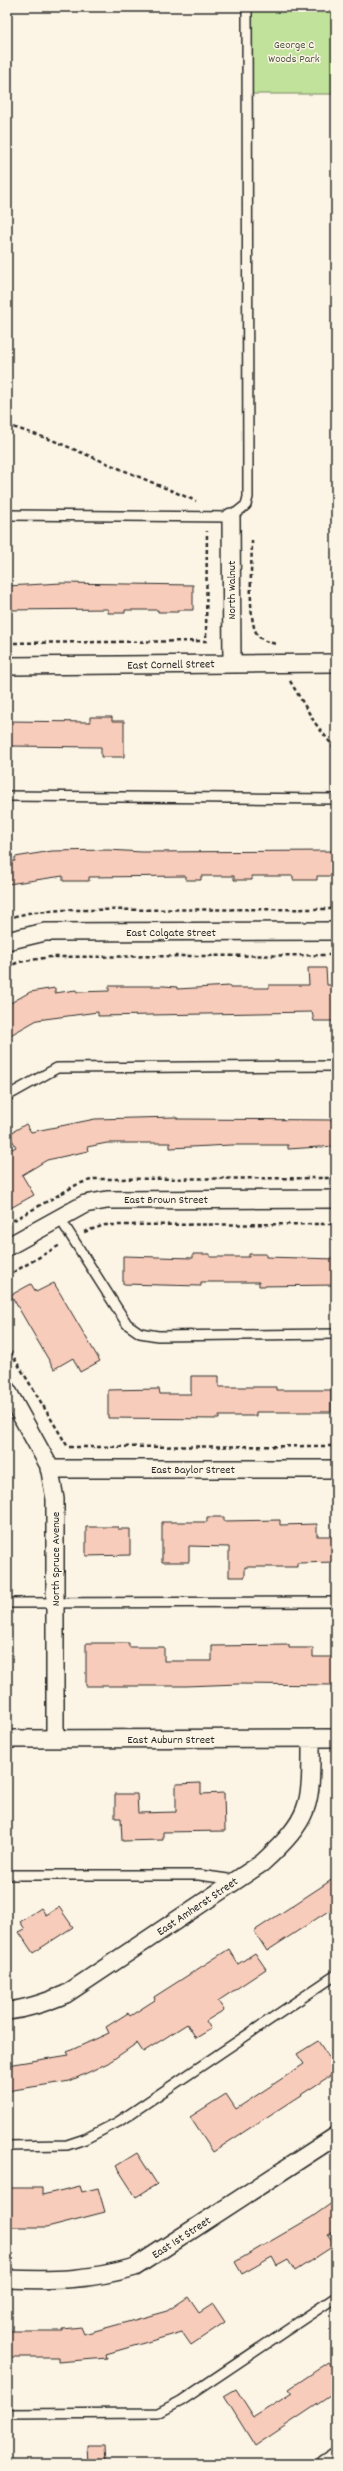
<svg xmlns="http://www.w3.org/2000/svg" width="343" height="2471" viewBox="0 0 343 2471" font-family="Dekko,sans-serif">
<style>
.green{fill:#c1e29b;stroke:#768663}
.building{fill:#f8ccba;stroke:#2b2b2b}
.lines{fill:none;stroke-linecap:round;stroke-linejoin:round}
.lane-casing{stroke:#2b2b2b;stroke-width:12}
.street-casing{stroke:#2b2b2b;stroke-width:20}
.path{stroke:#2b2b2b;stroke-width:2.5;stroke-dasharray:4 3;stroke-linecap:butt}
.lane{stroke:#fcf5e5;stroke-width:9}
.street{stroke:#fcf5e5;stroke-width:17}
.labels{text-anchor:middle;stroke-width:3;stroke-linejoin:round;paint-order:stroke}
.park-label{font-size:12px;fill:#505947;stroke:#fcf5e5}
.street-label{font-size:12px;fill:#2b2b2b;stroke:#fcf5e5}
</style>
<rect width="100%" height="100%" fill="#fcf5e5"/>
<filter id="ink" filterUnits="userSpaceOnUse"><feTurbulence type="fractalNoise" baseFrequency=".025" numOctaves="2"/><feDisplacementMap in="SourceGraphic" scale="8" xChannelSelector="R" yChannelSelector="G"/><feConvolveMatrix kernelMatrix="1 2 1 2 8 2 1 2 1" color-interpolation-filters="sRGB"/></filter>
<g filter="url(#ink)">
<path class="green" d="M252 7H336V94H252Z"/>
<path class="building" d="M62 583 193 585V610H178V612H158V610H125V613H108V609L7 610V586Z
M90 717H112V721H124V757H101V747L7 746V721L90 722Z
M108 850 142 852 336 851V876H317V880H293V876H252V880H234V876H201V880H186V876L89 877V881H63V876L8 884 7 862 15 861V857L52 851Z
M308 968H326L327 985H336L335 1021H314L312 1012 98 1016V1012L37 1020 7 1037V1005L30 992 55 988V993L76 990 77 992 109 991V986H164L177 987V989L230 986V988H269V985H309Z
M175 1117 179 1119 335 1120V1146L288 1149V1145H231L170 1148V1143H107L87 1147 88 1151 47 1160 22 1175 34 1195 7 1210V1150L8 1151 16 1147 9 1134 26 1124 31 1132 95 1119Z
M193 1254H210V1257H249V1254H266V1257L336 1259V1285L259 1286V1282H201V1286L123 1284V1256L193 1258Z
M54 1283 100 1361 80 1372 73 1358 54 1369 11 1295 31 1284 36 1292Z
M191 1376H219V1387H276V1390H331V1412H256V1416H219V1419L108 1418V1390L159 1389 160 1394H191Z
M207 1517H224V1521L280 1520V1525L317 1524V1536H336V1562L297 1563V1567H245V1577H229V1547L189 1546V1562H162V1522H207Z
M86 1527H118V1529H130V1555L86 1556Z
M86 1643H129V1647H164V1661H212V1646L289 1645V1648H313V1657H336V1685L238 1684 186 1686H86Z
M201 1783V1794L224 1793 225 1831 163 1832V1840L122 1841 121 1818H115V1794H137L138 1813 176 1812V1784Z
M336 1877V1906L267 1951 254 1931Z
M59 1907 73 1927 33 1953 19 1932 25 1929 20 1922 41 1908 46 1915Z
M229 1949 238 1964 255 1953 266 1969 218 2001 224 2010 206 2021 211 2029 196 2038 187 2024 143 2052 137 2043 108 2063 70 2081 7 2091V2065L69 2055 67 2052 109 2033 106 2027 128 2013 130 2016 155 2000 154 1997Z
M318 2041 336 2068V2072L213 2152 190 2117 226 2094 236 2109 304 2064 297 2054Z
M137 2153 157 2184 136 2197 116 2166Z
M80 2186 82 2192 98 2188 105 2212 47 2227H7V2188H42V2195Z
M336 2200V2230L328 2235 335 2245 295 2271 288 2260 277 2266 272 2257 242 2274 235 2262 312 2217Z
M188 2297 199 2313 213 2304 225 2322 191 2345 182 2332 106 2354 107 2358 58 2362V2357H7V2331H63V2329L81 2327 84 2334 167 2311Z
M329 2362 336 2372V2392L255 2446 224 2396 236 2389 254 2417 292 2393 289 2389Z
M87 2445H104L105 2464H88Z"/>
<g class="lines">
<defs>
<path id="lane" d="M7 515 231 517 246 505 248 497 247 7
M7 796 336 799
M7 1096 57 1068 336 1066
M59 1217 127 1324 140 1333 158 1336 336 1334
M7 1603 336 1602
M7 1875H199L235 1880
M7 2146 67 2145 85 2139 118 2122 336 1975
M7 2414 158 2413 181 2401 336 2297"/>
<path id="street" d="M231 517 232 664
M7 666 336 663
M7 941 45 932 336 931
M7 1247 85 1204 107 1200 336 1199
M7 1390 49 1466 55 1499V1739
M49 1469H336
M7 1739 336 1738
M7 2011C28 2009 47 2002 66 1994L262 1863C313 1816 311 1805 311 1738
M7 2279C53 2281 91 2280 135 2267L336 2136
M324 2464 336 2456"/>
</defs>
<use href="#lane" class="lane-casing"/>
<use href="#street" class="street-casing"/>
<path class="path" d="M7 425 52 440 196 501
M252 540C252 560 247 620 257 634 262 641 268 642 276 644
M7 643 206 641 207 531
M290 681 315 723 336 750
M7 918 33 912 63 910 336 909
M7 967 19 962 50 957 336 955
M7 1224 78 1184 94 1179 336 1178
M84 1232 105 1225 336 1224
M7 1276 60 1245
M7 1346 68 1447 336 1446"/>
<use href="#lane" class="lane"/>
<use href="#street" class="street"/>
</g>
</g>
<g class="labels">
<g class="park-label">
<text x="294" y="48">George C<tspan x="294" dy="14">Woods Park</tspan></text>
</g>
<g class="street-label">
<text transform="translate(231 590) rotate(-90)" y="4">North Walnut</text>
<text transform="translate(171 664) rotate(-1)" y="4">East Cornell Street</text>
<text x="171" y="936">East Colgate Street</text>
<text x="166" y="1203">East Brown Street</text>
<text x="193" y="1473">East Baylor Street</text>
<text transform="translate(55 1559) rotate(-90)" y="4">North Spruce Avenue</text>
<text x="171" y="1743">East Auburn Street</text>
<text transform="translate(197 1906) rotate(-34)" y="4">East Amherst Street</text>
<text transform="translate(181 2237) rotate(-33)" y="4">East 1st Street</text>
</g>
</g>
<rect width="343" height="2471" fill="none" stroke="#fcf5e5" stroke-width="24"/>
<rect x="12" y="12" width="319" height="2447" fill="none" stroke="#2b2b2b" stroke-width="1.5" filter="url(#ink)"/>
</svg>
